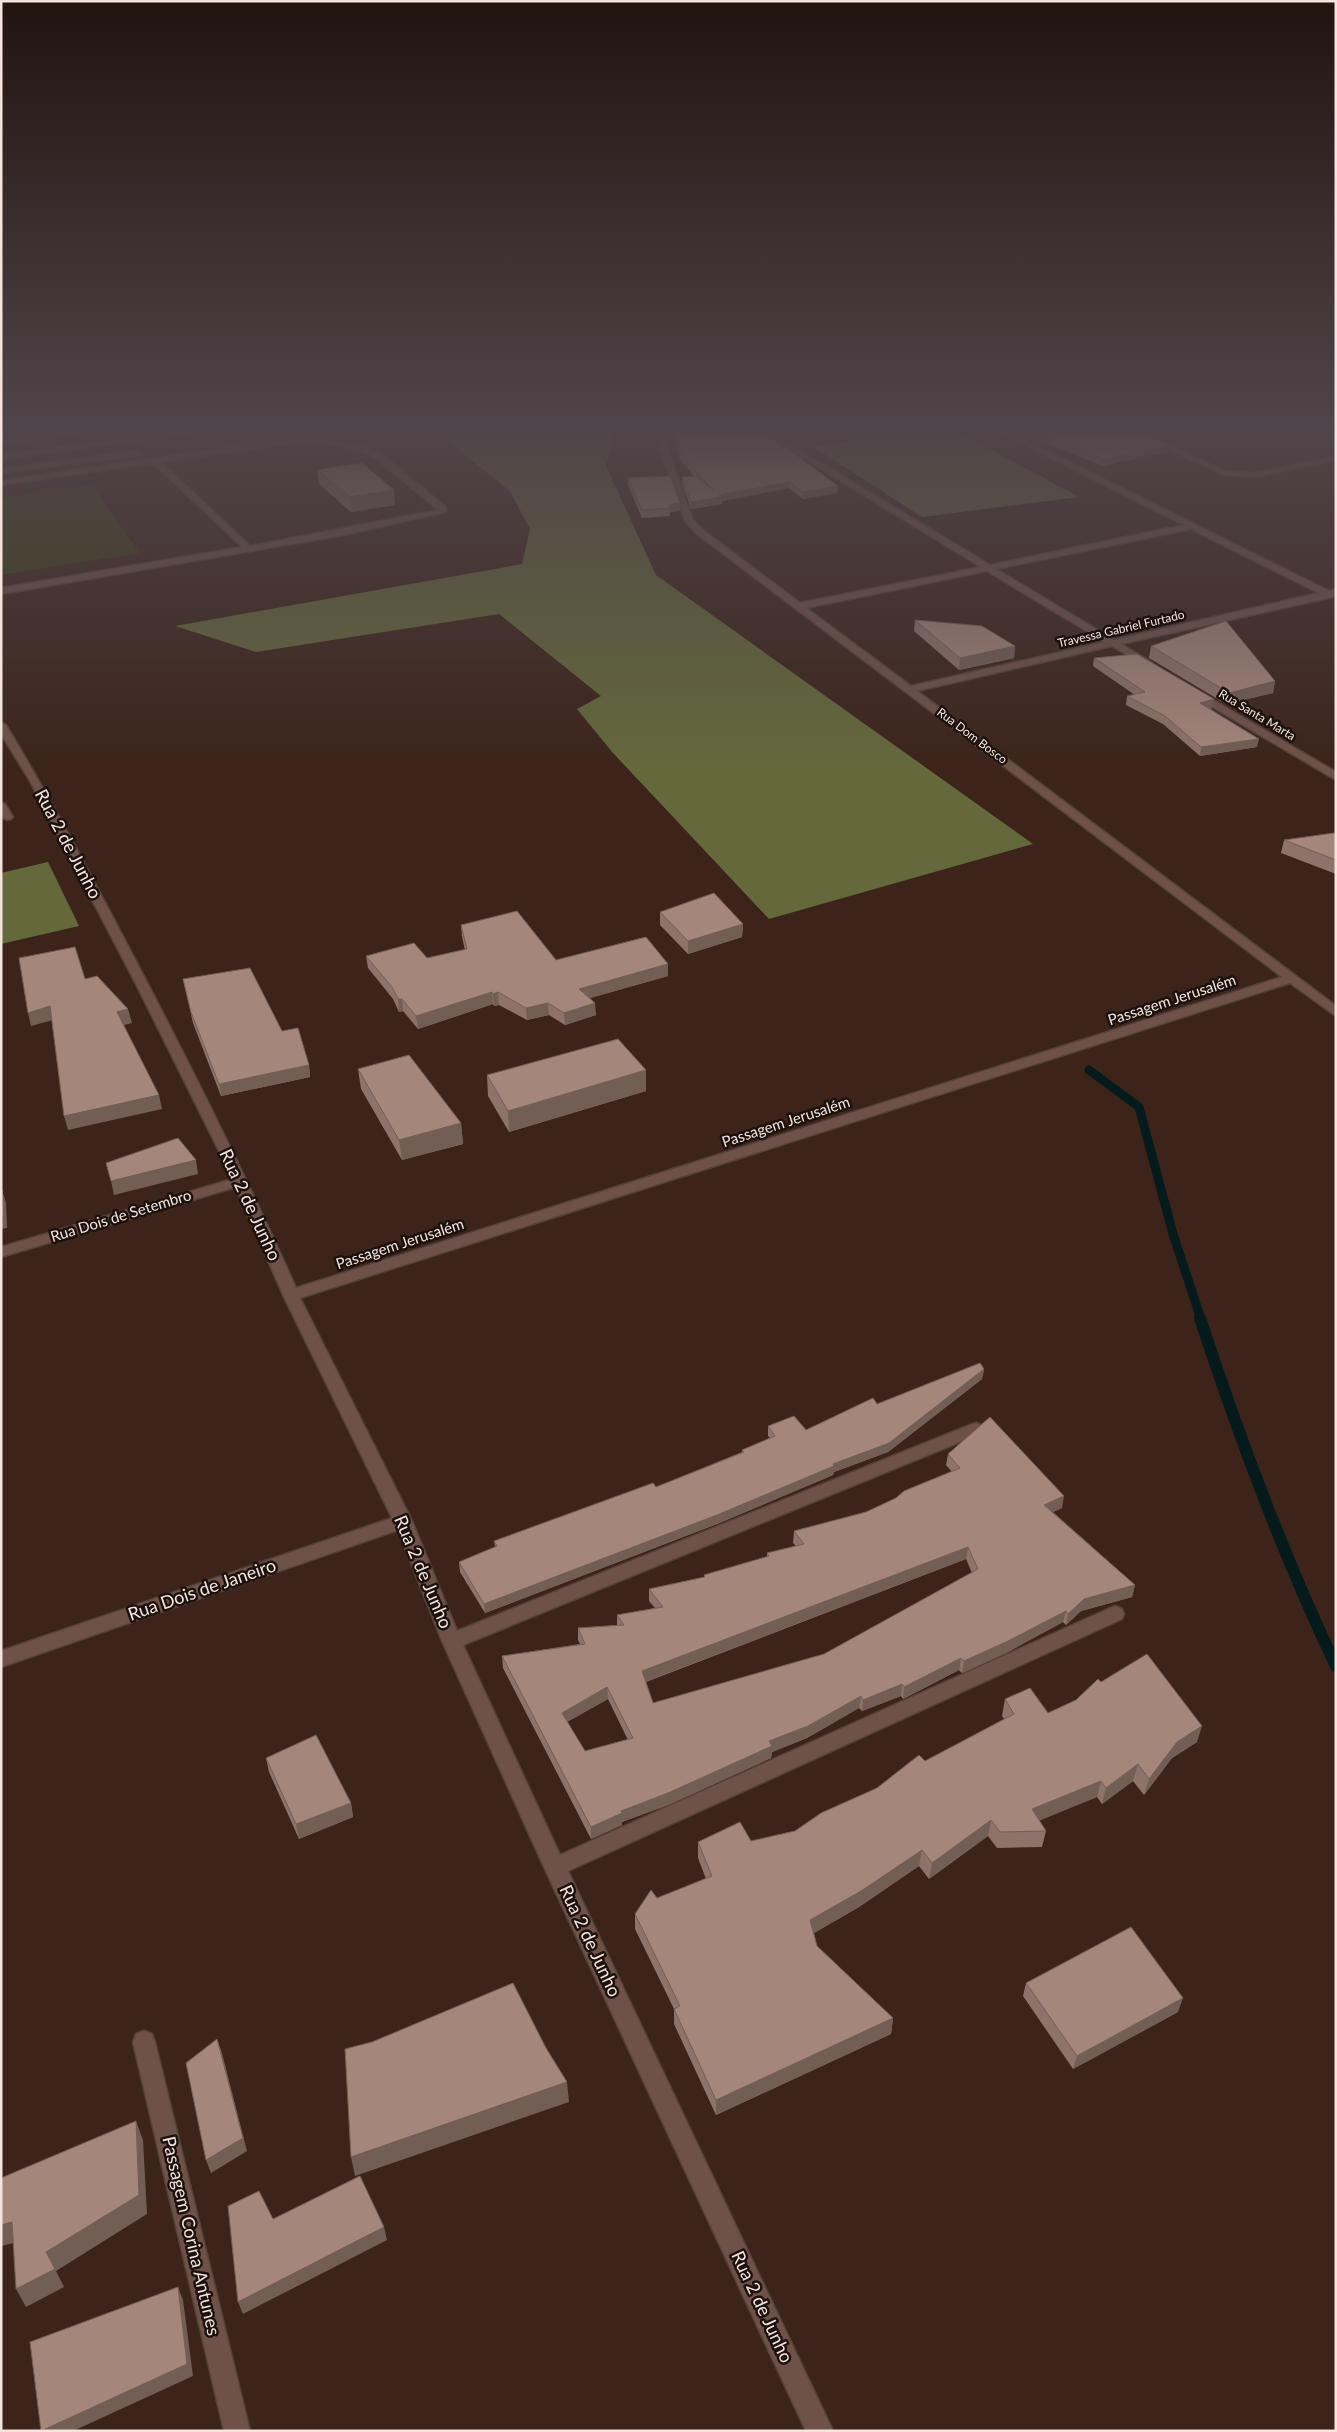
<svg xmlns="http://www.w3.org/2000/svg" width="1337" height="2432" viewBox="0 0 1337 2432" font-family="Lato,sans-serif">
<style>
.green{fill:#3c3e14}
.forest{fill:#64683b}
.lines{fill:none;stroke-linecap:round;stroke-linejoin:round}
.stream-far1{stroke:#061a1c;stroke-width:9}
.stream{stroke:#061a1c;stroke-width:12}
.minor-casing{stroke:#554139;stroke-width:3}
.minor{fill:#6e5249;fill-rule:evenodd}
.wall{fill:#8d736a;fill-rule:evenodd}
.shaded-wall{fill:#735e56}
.building{fill:#a4867b;stroke:#735e56;fill-rule:evenodd}
.labels{text-anchor:middle;stroke-width:5;stroke-linejoin:round;paint-order:stroke}
.far-street-label{font-size:12px;fill:#f5e4de;stroke:#1c110d}
.street-label{font-size:15px;fill:#f5e4de;stroke:#1c110d}
.near-street-label{font-size:18px;fill:#f5e4de;stroke:#1c110d}
</style>
<rect width="100%" height="100%" fill="#3c241b"/>
<path class="green" d="M92 485 140 553 1 575V498Z"/>
<path class="forest" d="M429 426H616L606 466 656 575 1033 844 769 919 613 753 577 709 601 696 499 614 256 652 175 626 522 564 530 529 510 491Z
M774 426H947L1079 497 922 517 814 447 868 438 846 428 787 433Z
M48 862 79 926 1 944V873Z"/>
<g class="lines">
<path class="stream-far1" d="M1089 1070 1139 1107 1173 1234 1201 1319"/>
<path class="stream" d="M1200 1318C1239 1437 1282 1553 1336 1666"/>
<defs>
<path id="minor" d="M1 426H25L1 430Z
M109 426H127L1 444V440Z
M213 426H235L254 443C297 437 343 434 383 455L446 507V512L339 536 1 594V588L242 547 153 463 1 485V481L247 444 228 428 1 459V455ZM301 442C327 443 354 446 377 459L438 510 250 546 161 462Z
M652 426H659L693 520 703 530 800 603 981 567 751 426H759L990 565 1184 525 988 426H997L1029 441 1073 433V437L1035 445 1329 591 1336 589V595L1333 597 1121 644 1151 662 1153 664 1148 667 1112 646 917 691 1336 1006V1016L1290 983 300 1298 412 1521 457 1631 970 1425 976 1423 982 1425 985 1429 982 1433 463 1645 560 1855 1108 1609 1115 1606 1122 1609 1124 1614 1122 1619 568 1871 833 2431H806L544 1867 442 1641 398 1530 1 1667V1651L392 1518 283 1295 236 1187 1 1257V1247L233 1179 135 982 30 781 1 734V722L6 725C46 791 82 859 118 927 181 1046 241 1165 296 1288L1282 977 697 534 685 521ZM1191 529 1319 593 1114 640 996 569ZM987 571 1105 642 911 686 806 608Z
M1118 426H1127L1225 471 1255 473 1336 456V460L1255 477 1224 475Z
M136 451 140 453 139 455 1 473V469Z
M1196 690 1336 772V780L1192 695 1191 693Z
M1 803 5 804 13 817 11 819 7 820 1 817Z
M144 2031 152 2034 155 2042 250 2431H224L133 2042 136 2034Z"/>
</defs>
<use href="#minor" class="minor-casing"/>
<use href="#minor" class="minor"/>
</g>
<path class="wall" d="M670 426H748L837 493 803 499 789 488 722 501V504L691 509 682 483V477L694 476 681 461Z
M1021 426H1127L1168 452 1102 466 1049 444 1050 437 1100 426 1036 438 1021 431Z
M317 470 395 505 351 512 319 484Z
M628 478 680 511 670 512V516L642 518 628 485Z
M915 620 1015 646 1014 658 959 670 914 631Z
M1151 646 1275 681 1273 693 1226 704 1149 658Z
M1094 658 1212 708H1210L1257 747 1200 756 1163 724 1126 705 1127 696 1135 695 1093 666Z
M1336 834V874L1281 853 1284 840Z
M660 912 743 924 742 937 688 954 660 925Z
M461 925 556 960 668 976 590 998 596 1015 565 1025 549 1015 527 1020 499 1005 494 1006 493 1004 418 1029 403 1011 399 1012 393 999 368 968 366 956 427 958 465 950 462 937Z
M183 979 282 1031 309 1065 310 1077 221 1096 193 1023Z
M358 1069 461 1123 463 1144 402 1160 361 1089Z
M646 1070V1091L509 1132 488 1096 487 1075Z
M984 1369 982 1379 888 1452 834 1472 833 1475 717 1524 485 1613 460 1572 459 1562 495 1547 494 1541 656 1487 742 1452V1450L770 1438 768 1436V1426L806 1430 877 1404Z
M948 1454 1062 1508 1053 1512 1135 1585 1132 1597 1081 1611 1066 1625 1063 1622 1006 1653 962 1673 959 1670 903 1699 901 1696 862 1711 859 1708 807 1738 772 1752 771 1758 668 1805 622 1822V1825L591 1839 503 1668 502 1656 580 1644 578 1640V1628L617 1625V1615L655 1608 649 1601V1589L704 1577V1575L767 1557V1553L796 1546 793 1543 794 1531 866 1512 952 1472 946 1465ZM966 1559 972 1573 824 1654 653 1703 646 1682ZM608 1699 628 1740 585 1751 567 1722Z
M1101 1682 1197 1742 1172 1758 1144 1795 1133 1781 1102 1804 1097 1797 1039 1820 1046 1831 1042 1847 997 1848 988 1836 929 1879 919 1866 859 1907 814 1933 817 1946 893 2018 891 2034 716 2115 674 2024V2009L635 1929V1914L657 1898 706 1879 698 1858V1842L751 1841 795 1831 877 1788 925 1761 1004 1719 1002 1716 1005 1699 1048 1713 1076 1700Z
M266 1758 351 1803 353 1817 299 1839 269 1772Z
M1026 1983 1178 2012 1073 2069 1023 1996Z"/>
<path class="shaded-wall" d="M1070 426H1102L1036 438V432Z
M1169 446 1168 452 1102 466 1103 459Z
M789 482V488L722 501V504L691 509V502L719 495Z
M838 486 837 493 803 499V492Z
M394 490 395 505 351 512 350 497Z
M680 503V511L670 512V508L669 505Z
M1015 646 1014 658 959 670 960 658Z
M1275 681 1273 693 1226 704 1229 693Z
M1214 699 1212 708 1199 711 1200 703Z
M1259 739 1257 747 1200 756 1201 747Z
M743 924 742 937 688 954V941Z
M668 964V976L580 1001 579 989Z
M492 992 493 1004 418 1029 416 1016Z
M498 992 499 1005 494 1006 493 994Z
M398 999H402L403 1011 399 1012Z
M548 1003 549 1015 527 1020 526 1008Z
M595 1003 596 1015 565 1025 564 1013Z
M50 1006 53 1020 31 1026 28 1013Z
M128 1009 132 1023 120 1026 117 1012Z
M309 1065 310 1077 221 1096 219 1084Z
M646 1070V1091L509 1132 508 1111Z
M159 1095 162 1109 68 1130 64 1116Z
M461 1123 463 1144 402 1160 399 1140Z
M196 1160 198 1174 114 1195 111 1181Z
M2 1190 6 1203 7 1228 1 1229Z
M984 1369 982 1379 888 1452 834 1472 833 1475 717 1524 485 1613 484 1604 833 1464Z
M1064 1496 1062 1508 1042 1517 1044 1505Z
M968 1547 966 1559 642 1683V1671Z
M1135 1585 1132 1597 1081 1611 1066 1625 1068 1614 1084 1599Z
M1066 1611 1063 1622 1006 1653 962 1673 964 1661Z
M961 1658 959 1670 903 1699 904 1687Z
M902 1684 901 1696 862 1711 863 1700Z
M607 1687 608 1699 563 1724 562 1713Z
M861 1696 859 1708 807 1738 772 1752 771 1758 668 1805 622 1822V1825L591 1839V1827L621 1811 769 1741Z
M1202 1726 1197 1742 1172 1758 1144 1795 1149 1779 1177 1742Z
M1138 1764 1133 1781 1102 1804 1106 1788Z
M1101 1781 1097 1797 1029 1825 1032 1809Z
M351 1803 353 1817 299 1839 296 1824Z
M991 1820 988 1836 929 1879 932 1863Z
M922 1850 919 1866 859 1907 809 1936 810 1920Z
M1183 1998 1178 2012 1073 2069 1077 2056Z
M893 2018 891 2034 716 2115V2100Z
M217 2039 222 2053 247 2151 211 2173 206 2160Z
M567 2082 569 2102 355 2176 351 2157Z
M136 2121 143 2140 147 2214 56 2271 64 2287 26 2307 16 2289 46 2252Z
M12 2222 22 2241 1 2246V2225Z
M384 2227 387 2240 243 2314 238 2302Z
M178 2287 183 2300 193 2376 73 2431H41Z"/>
<path class="building" d="M672 426H748L796 455 838 486 803 492 789 482 719 495 722 497 691 502 682 477 697 476 713 490 681 455Z
M1022 426H1070L1036 432Z
M1102 426H1127L1169 446 1103 459 1050 437Z
M362 463 394 490 350 497 317 470Z
M670 476 680 503 669 505 670 508 642 510 628 478Z
M915 620 982 626 1015 646 960 658Z
M1226 621 1275 681 1229 693 1151 646Z
M1137 654 1214 699 1200 703 1259 739 1201 747 1165 716 1127 696 1145 692 1094 658Z
M1334 833 1336 834V860L1284 840Z
M714 893 743 924 688 941 660 912Z
M517 911 556 960 646 937 668 964 579 989 595 1003 564 1013 548 1003 526 1008 498 992 493 994 492 992 416 1016 402 999H398L392 987 366 956 414 943 427 958 467 949 461 925Z
M75 947 85 979 97 976 128 1009 117 1012 159 1095 64 1116 50 1006 28 1013 19 958Z
M250 968 282 1031 298 1028 309 1065 219 1084 191 1012 183 979Z
M618 1039 646 1070 508 1111 487 1075Z
M409 1055 461 1123 399 1140 358 1069Z
M178 1138 196 1160 111 1181 106 1163Z
M1 1190H2L3 1215 1 1216Z
M980 1363 984 1369 889 1443 833 1464 834 1466 717 1515 484 1604 459 1562 497 1546 494 1541 653 1483 656 1487 744 1452 742 1450 775 1436 768 1426 794 1416 806 1430 873 1398 877 1404Z
M990 1417 1064 1496 1044 1505 1135 1585 1084 1599 1068 1614 1066 1611 1008 1641 964 1661 961 1658 904 1687 902 1684 863 1700 861 1696 808 1726 769 1741 772 1746 668 1793 621 1811 622 1813 591 1827 502 1656 585 1644 578 1628 624 1625 617 1615 663 1607 649 1589 705 1577 704 1575 769 1556 767 1553 804 1544 794 1531 866 1512 896 1498 904 1491 960 1468 948 1454ZM968 1547 978 1569 824 1654 653 1703 642 1671ZM607 1687 633 1738 585 1751 562 1713Z
M1147 1654 1202 1726 1177 1742 1149 1779 1138 1764 1106 1788 1101 1781 1032 1809 1046 1831 1000 1832 991 1820 932 1863 922 1850 861 1891 810 1920 817 1946 893 2018 716 2100 674 2009 680 2006 635 1914 651 1890 657 1898 712 1876 698 1842 740 1822 751 1841 795 1831 821 1813 877 1788 919 1755 925 1761 1014 1714 1005 1699 1030 1688 1048 1713 1076 1700 1098 1679 1101 1682Z
M316 1735 351 1803 296 1824 266 1758Z
M1131 1927 1183 1998 1077 2056 1026 1983Z
M513 1983 546 2048 567 2082 351 2157 345 2049 372 2042Z
M217 2039 243 2138 206 2160 186 2063Z
M136 2121 139 2195 46 2252 55 2269 16 2289 12 2222 1 2225V2178Z
M360 2176 384 2227 238 2302 228 2206 259 2191 273 2219Z
M178 2287 187 2364 41 2431 30 2342Z"/>
<linearGradient id="sky" x2="0" y2="1"><stop stop-color="#21140f"/><stop offset="0.56" stop-color="#50454a"/><stop offset="1" stop-color="#50454a" stop-opacity="0"/></linearGradient>
<rect width="1337" height="766" fill="url(#sky)"/>
<g class="labels">
<g class="far-street-label">
<text transform="translate(1121 629) rotate(-13)" y="4">Travessa Gabriel Furtado</text>
<text transform="translate(1257 715) rotate(31)" y="4">Rua Santa Marta</text>
<text transform="translate(972 736) rotate(37)" y="4">Rua Dom Bosco</text>
</g>
<g class="street-label">
<text transform="translate(1172 1000) rotate(-18)" y="5">Passagem Jerusalém</text>
<text transform="translate(786 1122) rotate(-18)" y="5">Passagem Jerusalém</text>
<text transform="translate(121 1216) rotate(-17)" y="5">Rua Dois de Setembro</text>
<text transform="translate(400 1244) rotate(-18)" y="5">Passagem Jerusalém</text>
</g>
<g class="near-street-label">
<text transform="translate(68 844) rotate(62)" y="6">Rua 2 de Junho</text>
<text transform="translate(250 1205) rotate(65)" y="6">Rua 2 de Junho</text>
<text transform="translate(423 1572) rotate(67)" y="6">Rua 2 de Junho</text>
<text transform="translate(202 1590) rotate(-19)" y="6">Rua Dois de Janeiro</text>
<text transform="translate(590 1941) rotate(65)" y="6">Rua 2 de Junho</text>
<text transform="translate(191 2236) rotate(77)" y="6">Passagem Corina Antunes</text>
<text transform="translate(762 2307) rotate(65)" y="6">Rua 2 de Junho</text>
</g>
</g>
<rect width="1337" height="2432" fill="none" stroke="#f5e4de" stroke-width="5"/>
</svg>
